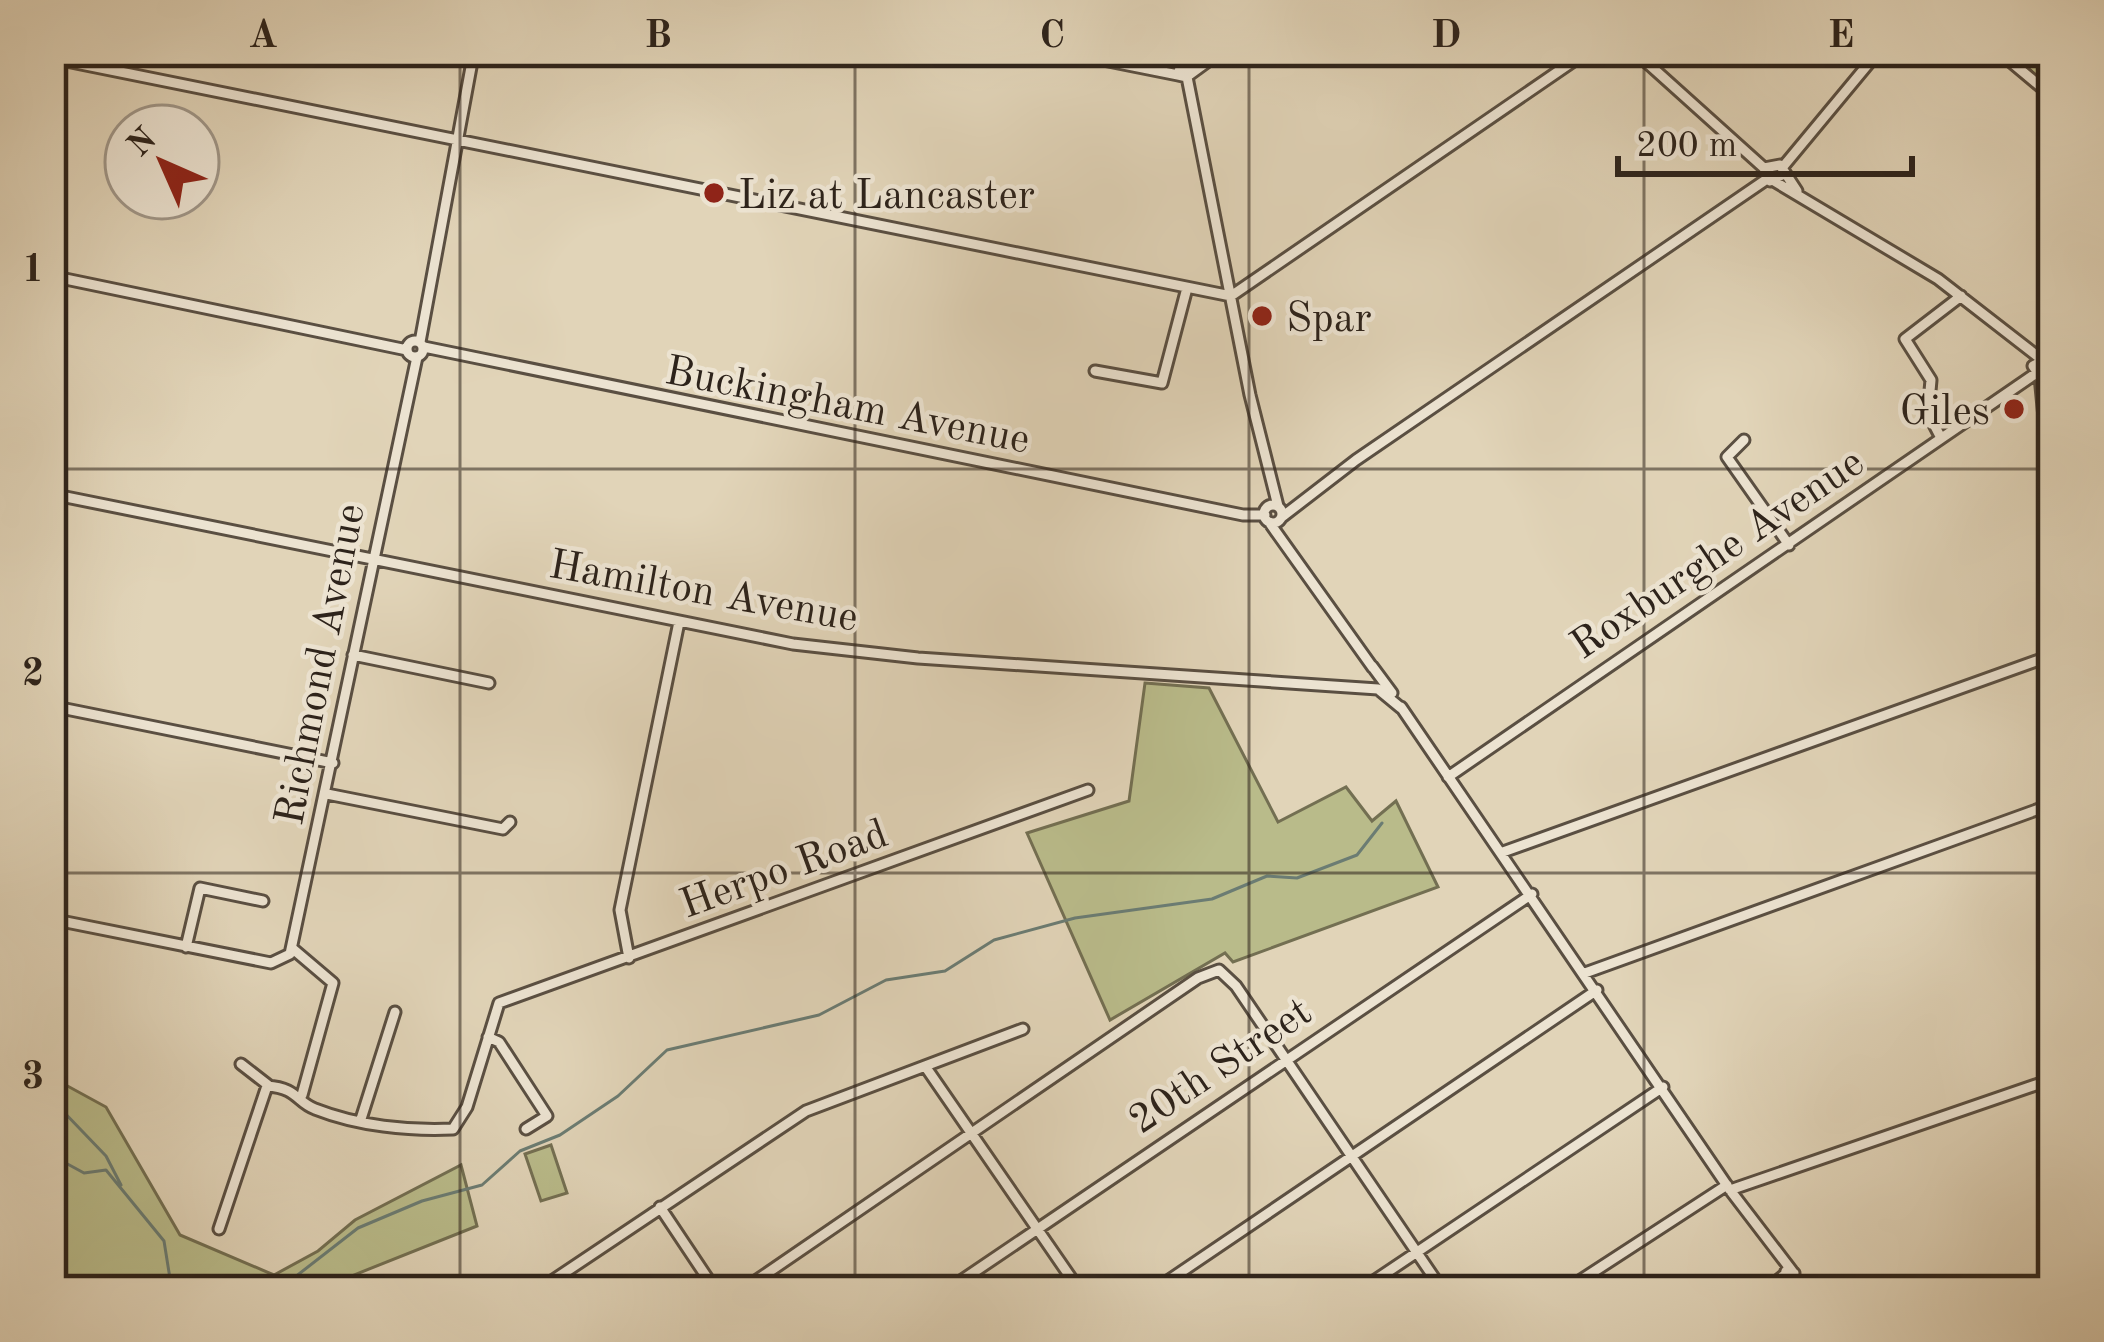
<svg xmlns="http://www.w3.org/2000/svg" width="2104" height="1342" viewBox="0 0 2104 1342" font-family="'Old Standard TT',serif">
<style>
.green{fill:#b9bb8a;stroke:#736f52;stroke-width:3}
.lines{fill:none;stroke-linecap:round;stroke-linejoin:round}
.stream{stroke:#6b7c73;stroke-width:3}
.street-casing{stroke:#5a4f42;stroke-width:15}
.street{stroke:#ece3d1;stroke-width:9}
.grid{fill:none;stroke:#2d231b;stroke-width:3;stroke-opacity:0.55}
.poi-dot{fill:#8f2418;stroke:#ece3d1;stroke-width:4.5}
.labels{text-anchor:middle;stroke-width:9;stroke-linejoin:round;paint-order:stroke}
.poi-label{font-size:42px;fill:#2d231b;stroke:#ece3d1;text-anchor:start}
.street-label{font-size:42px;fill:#2d231b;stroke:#ece3d1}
.neatline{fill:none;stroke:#2d231b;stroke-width:4.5}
.grid-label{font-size:39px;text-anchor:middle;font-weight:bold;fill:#2d231b}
</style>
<rect width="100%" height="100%" fill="#e1d4b8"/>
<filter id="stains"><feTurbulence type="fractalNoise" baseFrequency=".00167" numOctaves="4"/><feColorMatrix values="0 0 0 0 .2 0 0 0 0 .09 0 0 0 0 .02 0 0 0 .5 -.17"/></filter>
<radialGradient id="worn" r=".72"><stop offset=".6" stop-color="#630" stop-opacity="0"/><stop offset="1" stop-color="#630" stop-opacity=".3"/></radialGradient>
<path class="green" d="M2008 51H2053V90Z
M1145 683 1209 688 1278 822 1346 787 1372 821 1396 801 1438 887 1233 962 1225 953 1110 1020 1027 833 1129 801Z
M51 1077 106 1107 180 1235 274 1275 318 1251 355 1220 461 1165 477 1226 354 1275 351 1291H51Z
M551 1145 567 1193 541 1201 525 1154Z"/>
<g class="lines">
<path class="stream" d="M51 1083 63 1099 51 1116
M58 1106 106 1156 121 1185
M51 1155 84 1173 106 1170 164 1241 172 1291
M277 1291 358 1228 422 1201 482 1185 520 1151 560 1135 618 1096 667 1050 819 1015 886 980 945 971 994 940 1075 918 1212 899 1267 876 1297 878 1357 855 1382 823"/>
<defs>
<path id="street" d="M1058 51 1178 75
M1634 51 1764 168
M1998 51 2053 97
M51 58 1231 296 1588 51
M1180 68 1189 70 1187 77 1178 75Z
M1189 75 1222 51
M1187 77 1250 395 1278 506
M1782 168 1879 51
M1782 175 1770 181 1764 168 1780 165 1797 191
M1774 181 1938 279 2041 359
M51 276 407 350
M407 349a8 8 0 1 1 16 0a8 8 0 1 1-16 0Z
M420 342 474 51
M424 347 1243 515H1265
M2049 369 2040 376 2033 366 2044 360 2053 373
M1095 371 1162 383 1187 288
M2040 376 2053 511
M1941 438 1928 413 1931 380 1905 339 1961 296
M1744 440 1727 457 1789 545
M51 494 793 644 918 658 1378 689 1401 708
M1264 514a9 9 0 1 1 18 0a9 9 0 1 1-18 0Z
M1282 517 1356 460 1767 179
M1269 522 1373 668
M353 655 489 683
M1372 666 1392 693
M51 706 333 763
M1401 707 1730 1190 1792 1271
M1448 777 2035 374
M327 794 503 829 510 822
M1503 852 2053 655
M51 919 271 963 290 954 417 357
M186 947 200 888 263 901
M293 949 333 983 302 1095
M629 958 620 910 679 622
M1585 973 2053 804
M488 1037 499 1042 547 1116 526 1129
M241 1064 268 1085
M925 1066 1080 1291
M361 1119 395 1012
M1730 1190 2053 1079
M660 1207 716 1291
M219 1229 267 1086C298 1088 296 1102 315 1109 358 1126 409 1131 453 1129L467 1107 499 1003 1088 790
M1786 1271 1794 1273 1792 1281 1784 1279Z
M354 1289 356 1291
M537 1291 806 1111 1023 1029
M741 1291 1198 978 1219 970 1236 986 1443 1291
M946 1291 1532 894
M1153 1291 1597 990
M1359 1291 1663 1087
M1564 1291 1727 1185
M1765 1291 1783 1276"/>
</defs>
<use href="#street" class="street-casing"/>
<use href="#street" class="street"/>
</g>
<path class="grid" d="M460 51V1291M855 51V1291M1249 51V1291M1644 51V1291M51 469H2053M51 873H2053"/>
<g class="poi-dot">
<circle cx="714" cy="193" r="12"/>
<circle cx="1262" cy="316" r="12"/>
<circle cx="2014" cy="409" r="12"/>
</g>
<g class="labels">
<g class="poi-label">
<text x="738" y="208">Liz at Lancaster</text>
<text x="1286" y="331">Spar</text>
<text x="1990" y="424" text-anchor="end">Giles</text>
</g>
<g class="street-label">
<text transform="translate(848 403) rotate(11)" y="15">Buckingham Avenue</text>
<text transform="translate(1716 552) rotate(-34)" y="15">Roxburghe Avenue</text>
<text transform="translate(704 589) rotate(10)" y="15">Hamilton Avenue</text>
<text transform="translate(318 664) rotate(-79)" y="15">Richmond Avenue</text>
<text transform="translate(783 867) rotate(-20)" y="15">Herpo Road</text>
<text transform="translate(1219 1064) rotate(-34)" y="15">20th Street</text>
</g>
</g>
<rect width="2104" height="1342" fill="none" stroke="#e1d4b8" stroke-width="132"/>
<g transform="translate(162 162) rotate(315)"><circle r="57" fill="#ece3d1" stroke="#a09688" stroke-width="3"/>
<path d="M0-9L21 45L0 30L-21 45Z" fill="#8f2418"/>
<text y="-18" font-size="33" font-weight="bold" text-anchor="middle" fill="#2d231b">N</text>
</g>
<path d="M1618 156v18h294v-18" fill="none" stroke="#2d231b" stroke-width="6"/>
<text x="1636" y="156" font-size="36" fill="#2d231b" stroke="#ece3d1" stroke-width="9" paint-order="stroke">200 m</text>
<rect x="66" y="66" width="1972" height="1210" class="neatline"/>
<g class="grid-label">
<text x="263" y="47">A</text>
<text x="658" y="47">B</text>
<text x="1052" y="47">C</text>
<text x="1446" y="47">D</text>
<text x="1841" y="47">E</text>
<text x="33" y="281">1</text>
<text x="33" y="685">2</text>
<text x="33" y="1088">3</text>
</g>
<rect width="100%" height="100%" filter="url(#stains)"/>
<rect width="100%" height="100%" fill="url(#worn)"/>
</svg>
